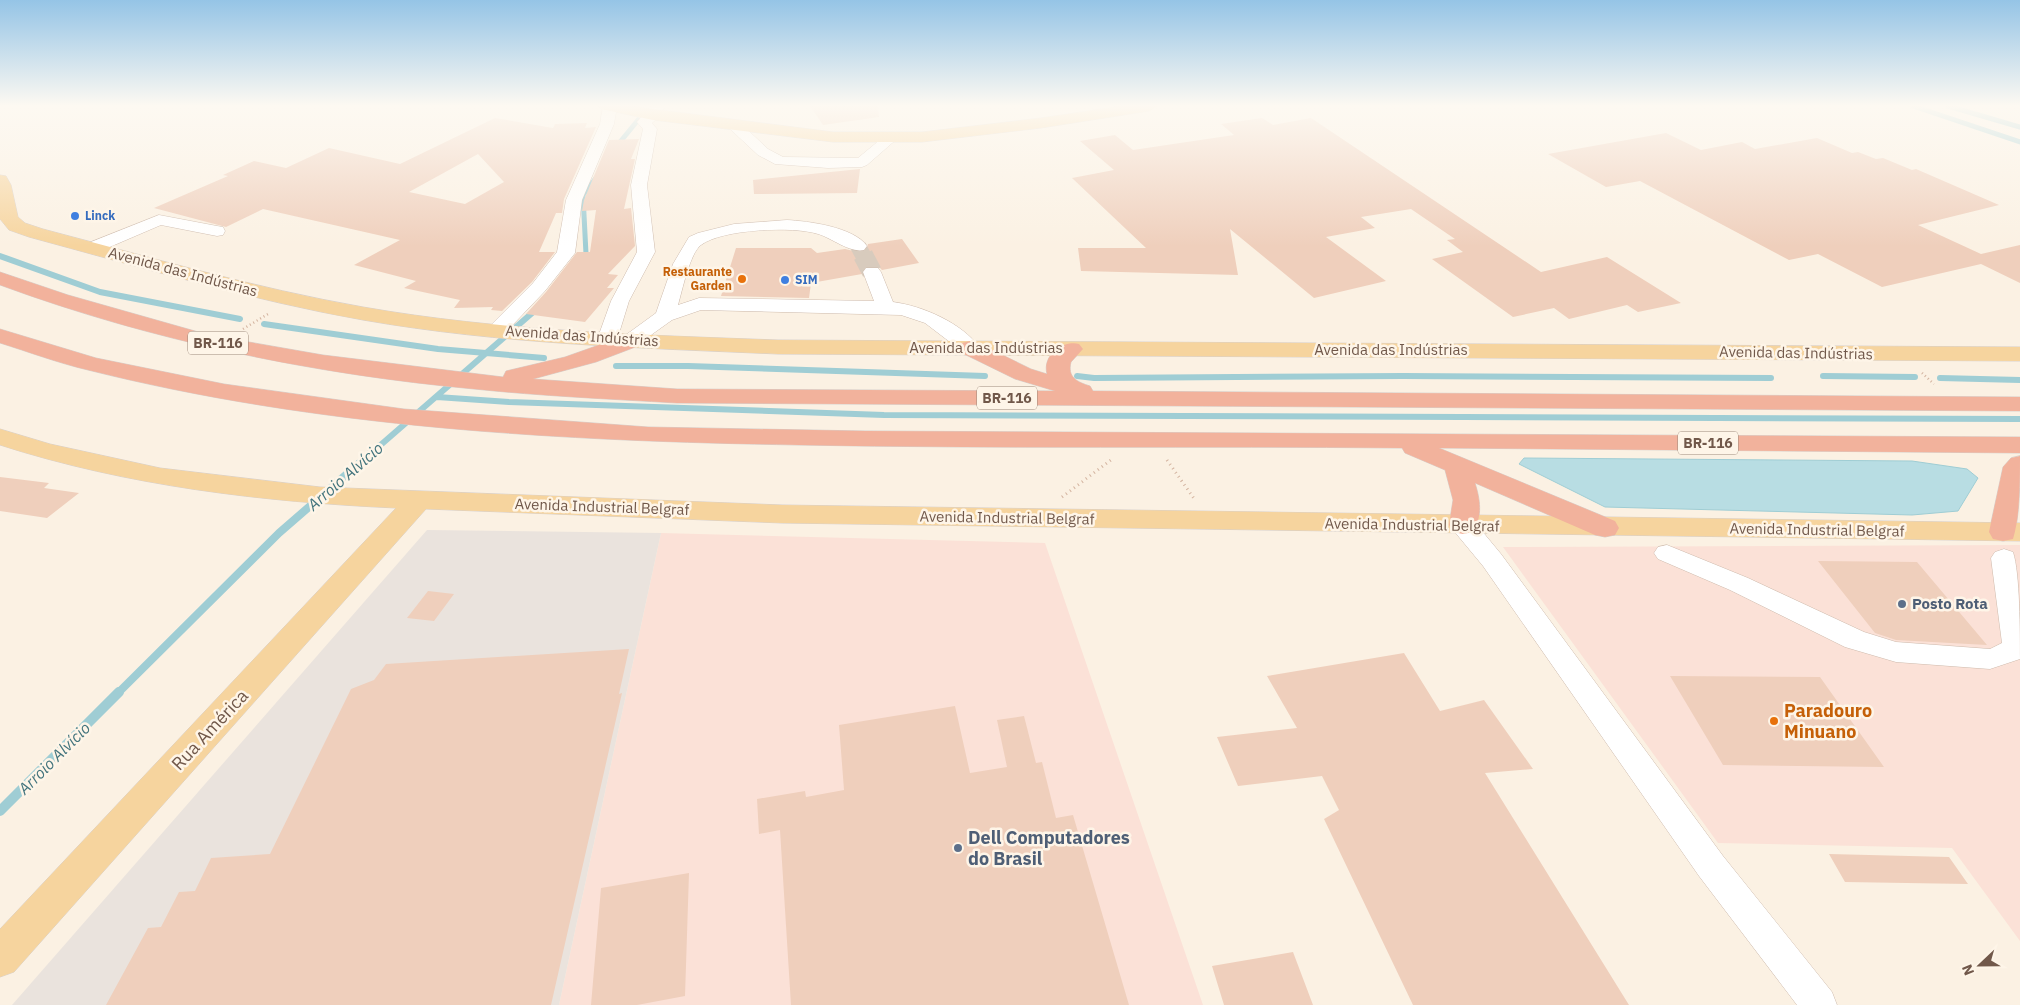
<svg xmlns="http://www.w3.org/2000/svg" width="2020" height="1005" viewBox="0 0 2020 1005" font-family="'IBM Plex Sans',sans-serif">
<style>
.commercial{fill:#fbe1d7}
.industrial{fill:#eae3dd}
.water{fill:#b8dde3;stroke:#9fcdd4}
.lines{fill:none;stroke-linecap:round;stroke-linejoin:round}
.stream-far3{stroke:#9fcdd4;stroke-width:5}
.stream-far2{stroke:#9fcdd4;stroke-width:6}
.stream-far1{stroke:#9fcdd4;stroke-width:8}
.stream{stroke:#9fcdd4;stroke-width:10}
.building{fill:#efcfbc;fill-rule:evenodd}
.minor-tunnel-far1{stroke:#d8cbbd;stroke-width:16;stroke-dasharray:16 8;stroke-linecap:butt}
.minor-tunnel{stroke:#d8cbbd;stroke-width:20;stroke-dasharray:20 10;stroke-linecap:butt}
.minor-casing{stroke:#cebbad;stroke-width:1}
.major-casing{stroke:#d7d0cc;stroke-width:1}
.highway-casing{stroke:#d7d0cc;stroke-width:1}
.path-far1{stroke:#d3b39f;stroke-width:2.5;stroke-dasharray:1 3;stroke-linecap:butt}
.path{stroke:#d3b39f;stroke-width:3;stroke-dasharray:1 4;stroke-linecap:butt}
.minor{fill:#fff;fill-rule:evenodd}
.major{fill:#f6d49e;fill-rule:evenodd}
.highway{fill:#f2b29c;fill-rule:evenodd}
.shop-dot{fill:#3f7fe0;stroke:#fef5e8;stroke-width:2}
.food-dot{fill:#e8710a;stroke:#fef5e8;stroke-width:2}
.service-dot{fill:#5c6f8a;stroke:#fef5e8;stroke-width:2}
.labels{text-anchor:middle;stroke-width:5;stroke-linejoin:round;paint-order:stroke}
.far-shop-label{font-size:12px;font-weight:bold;fill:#366cbe;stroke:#fef5e8;text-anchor:start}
.far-food-label{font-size:12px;font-weight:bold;fill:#c56008;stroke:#fef5e8;text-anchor:end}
.shield{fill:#fef5e8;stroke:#9b8779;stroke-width:1}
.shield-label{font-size:14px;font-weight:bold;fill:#71584a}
.street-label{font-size:15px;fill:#71584a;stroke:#fef5e8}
.service-label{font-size:15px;font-weight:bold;fill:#4e5e75;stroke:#fef5e8;text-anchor:start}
.water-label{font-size:16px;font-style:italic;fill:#43747d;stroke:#fef5e8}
.near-food-label{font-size:18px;font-weight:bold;fill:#c56008;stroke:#fef5e8;text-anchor:start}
.near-street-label{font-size:18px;fill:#71584a;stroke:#fef5e8}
.near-service-label{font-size:18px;font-weight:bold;fill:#4e5e75;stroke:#fef5e8;text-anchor:start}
</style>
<rect width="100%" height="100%" fill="#fbf1e3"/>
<path class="commercial" d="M661 533 1045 543 1203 1005H559Z
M2020 545V941L1952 848 1718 843 1503 547Z"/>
<path class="industrial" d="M427 530 661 533 559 1005H12Z"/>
<path class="water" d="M1524 458 1912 461 1967 469 1978 478 1958 511 1912 515 1605 507 1519 464Z"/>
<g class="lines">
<path class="stream-far3" d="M1913 106 2020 142
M1948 106 2020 127
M616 147 638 120
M584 257 586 254 583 195 596 178"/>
<path class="stream-far2" d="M0 256 100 292 240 319
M581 260 585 255
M264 324 438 349 544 358
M616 366H688L985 376
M1077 376 1094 378 1403 376 1771 378
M1823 376 1915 377
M1940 378 2020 380
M437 397 509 402 884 415 2020 419
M376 449 539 307"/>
<path class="stream-far1" d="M118 693 279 533 378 447"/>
<path class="stream" d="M0 811 119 692"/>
</g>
<path class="building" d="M810 106H878L879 117 823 125Z
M495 118 553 128 555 124 587 123 585 128 596 127 564 199 562 213H556L539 252H555L532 282 502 311 491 310 493 307 454 308 460 300 404 288 416 281 354 265 400 240 263 209 226 227 154 208 228 176 223 175 254 161 286 168 329 148 400 164ZM478 154 504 182 465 204 409 192Z
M1262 118 1273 125 1311 118 1541 272 1607 257 1681 303 1638 312 1627 305 1569 319 1554 308 1513 317 1432 259 1463 252 1447 240 1455 239 1411 209 1361 217 1375 228 1326 237 1386 281 1314 298 1230 229 1238 275 1081 271 1078 248H1146L1072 178 1114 170 1080 141 1115 135 1133 150 1234 135 1221 124Z
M1666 133 1701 150 1742 142 1755 149 1817 138 1852 153 1858 152 1876 159 1883 158 1912 170 1916 169 1999 205 1918 225 1981 254 2020 245V283L1981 264 1882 287 1818 254 1789 260 1640 181 1606 187 1548 154Z
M639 139 631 159H635L624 209 631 208 635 246 608 274 618 275 607 288H614L585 322 526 314 546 292 577 252H590L596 210 582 211 584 200 609 140Z
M860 169 857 193 754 194 753 180Z
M902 239 919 263 882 270 878 266H866L862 274 811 283 809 298 721 296 736 248H811L817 253 845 249 858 252 866 251 868 244Z
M0 477 49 483 44 488 79 493 47 518 0 511Z
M1818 561 1917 562 1987 645 1896 640 1875 633Z
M428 591 454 594 434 621 407 618Z
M629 649 619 694 622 693 551 1005H106L148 928 161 927 179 892 195 891 211 858 270 854 351 689 374 680 386 664Z
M1404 653 1440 711 1484 700 1533 769 1485 773 1629 1005H1413L1324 819 1339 810 1322 776 1238 786 1217 737 1297 728 1267 676Z
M1670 676 1820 677 1884 767 1723 765Z
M955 706 970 773 1007 767 997 720 1024 716 1036 763 1042 762 1056 818 1073 815 1129 1005H791L780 830 759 834 757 799 805 791 806 797 844 790 839 725Z
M1829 854 1949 857 1968 884 1845 882Z
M689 873 685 996 637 1005H591L601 888Z
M1293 952 1313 1005H1224L1212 966Z"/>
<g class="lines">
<path class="minor-tunnel-far1" d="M858 246 864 257"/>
<path class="minor-tunnel" d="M863 255 872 272"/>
<defs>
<path id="minor" d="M603 106H617L614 124 582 200 575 253 545 291 504 334H490L487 330 490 326 533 283 557 252 566 200 600 124Z
M651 106H665L658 118 652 123 657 129 647 185 655 252 629 301 617 340 614 344H600L597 340 611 301 637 252 631 185 643 129 637 122Z
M733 120 738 121 768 149 783 157 858 158 887 134H897L899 137 867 165 862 167 828 168 775 164 758 155 728 127 726 124Z
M159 215 217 226 223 227 225 231 223 235 217 236 161 225 98 252H86L83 248 86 244Z
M787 220C808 221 854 227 867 246L864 250C849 253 832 238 818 234 794 226 722 229 701 245 690 253 682 291 678 305L699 298 874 301 863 272 866 268H878L881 272 893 302C923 306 962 323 980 348L977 352H963L925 323 901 315 701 310 672 320 637 345H623L620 341 623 337 656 313 673 264 689 237 698 233 734 224Z
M1463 517 1472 519 1501 554 1723 856 1832 992 1837 1005H1797L1699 876 1483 566 1454 531 1451 525 1454 519Z
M1667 545 1748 578 1864 632 1896 642 1990 649 2002 643 1991 558 1995 552 2004 549 2013 552C2020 573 2020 633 2020 659L1990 669 1896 662 1845 647 1730 590 1658 559 1654 553 1658 547Z"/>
<path id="major" d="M599 106H629L833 132H922L1041 118 1121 106H1157L1149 111 1041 128 922 142H833L653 120 601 109Z
M0 175 6 176 11 185 18 217 25 223 43 229C149 257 255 288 363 307 500 331 640 335 778 340L2020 347V361L778 354C640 348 500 344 363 320 250 300 140 267 29 237L9 230 0 219Z
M0 429 50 444 160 468 320 487 782 505 2020 523V541L782 523 426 509 14 972 0 977V929L396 508C263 502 127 486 0 445Z"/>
<path id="highway" d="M0 272 68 295 209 335 323 355 503 377 506 371 565 357 630 334 638 336 641 341 638 346 596 362 533 379 677 389 1055 391 1015 379 962 353 959 348 962 343 970 341 978 343 1031 369 1047 374C1042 355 1063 340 1079 344L1083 349 1071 362C1067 377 1077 382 1090 386L1093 391 2020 397V411L677 403C609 399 541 396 474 389 313 374 152 341 0 285Z
M0 329 96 358 224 384 404 409 648 427 865 431 2020 437V453L1439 448 1615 521 1619 528 1615 535 1605 537 1595 535 1475 483C1480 499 1483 516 1473 532L1463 534 1453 532 1449 525 1453 500 1445 470 1405 453 1402 448C1201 446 1000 449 799 445 562 441 319 428 88 370 58 363 29 352 0 343Z
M2020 456C2020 481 2020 517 2013 539L2003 541 1993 539 1989 532 2003 467 2011 458Z"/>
</defs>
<use href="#minor" class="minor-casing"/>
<use href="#major" class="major-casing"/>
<use href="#highway" class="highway-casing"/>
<path class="path-far1" d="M243 329 268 314
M1922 373 1934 384"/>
<path class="path" d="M1167 460 1195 500
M1062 497 1111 460"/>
<use href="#minor" class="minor"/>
<use href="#major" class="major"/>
<use href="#highway" class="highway"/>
</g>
<linearGradient id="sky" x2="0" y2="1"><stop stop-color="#95c4e6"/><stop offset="0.43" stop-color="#fdf9f2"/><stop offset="1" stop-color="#fdf9f2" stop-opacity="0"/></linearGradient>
<rect width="2020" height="246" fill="url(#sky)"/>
<g class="shop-dot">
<circle cx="75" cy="216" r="5"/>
<circle cx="785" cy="280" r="5"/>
</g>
<g class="food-dot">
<circle cx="742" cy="279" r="5"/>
<circle cx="1774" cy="721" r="5"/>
</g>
<g class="service-dot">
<circle cx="1902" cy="604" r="5"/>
<circle cx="958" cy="848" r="5"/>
</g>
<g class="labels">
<g class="far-shop-label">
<text x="85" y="220">Linck</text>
<text x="795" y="284">SIM</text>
</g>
<g class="far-food-label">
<text x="732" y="276">Restaurante<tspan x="732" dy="14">Garden</tspan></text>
</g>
<g class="shield">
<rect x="188" y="331.5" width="60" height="23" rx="4"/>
<rect x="977" y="386.5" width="60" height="23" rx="4"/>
<rect x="1678" y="431.5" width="60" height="23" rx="4"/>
</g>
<g class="shield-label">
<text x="218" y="348">BR-116</text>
<text x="1007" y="403">BR-116</text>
<text x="1708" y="448">BR-116</text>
</g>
<g class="street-label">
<text transform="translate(183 272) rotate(15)" y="5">Avenida das Indústrias</text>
<text transform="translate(582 336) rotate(4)" y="5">Avenida das Indústrias</text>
<text x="986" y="353">Avenida das Indústrias</text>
<text x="1391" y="355">Avenida das Indústrias</text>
<text transform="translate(1796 353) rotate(1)" y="5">Avenida das Indústrias</text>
<text transform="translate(602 507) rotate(2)" y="5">Avenida Industrial Belgraf</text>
<text transform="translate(1007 518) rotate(1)" y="5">Avenida Industrial Belgraf</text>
<text transform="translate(1412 525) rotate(1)" y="5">Avenida Industrial Belgraf</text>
<text transform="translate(1817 530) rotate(1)" y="5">Avenida Industrial Belgraf</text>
</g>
<g class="service-label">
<text x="1912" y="609">Posto Rota</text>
</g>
<g class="water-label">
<text transform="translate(345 476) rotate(-41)" y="6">Arroio Alvício</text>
<text transform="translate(54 758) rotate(-45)" y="6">Arroio Alvício</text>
</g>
<g class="near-food-label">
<text x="1784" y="717">Paradouro<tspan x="1784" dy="21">Minuano</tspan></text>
</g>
<g class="near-street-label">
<text transform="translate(210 730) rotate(-47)" y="6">Rua América</text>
</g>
<g class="near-service-label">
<text x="968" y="844">Dell Computadores<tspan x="968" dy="21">do Brasil</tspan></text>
</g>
</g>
<g transform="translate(1980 965) rotate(248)" stroke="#fef5e8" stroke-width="4" paint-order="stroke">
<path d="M0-4L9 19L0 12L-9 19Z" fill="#71584a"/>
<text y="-8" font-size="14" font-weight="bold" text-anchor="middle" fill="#71584a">N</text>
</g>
</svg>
